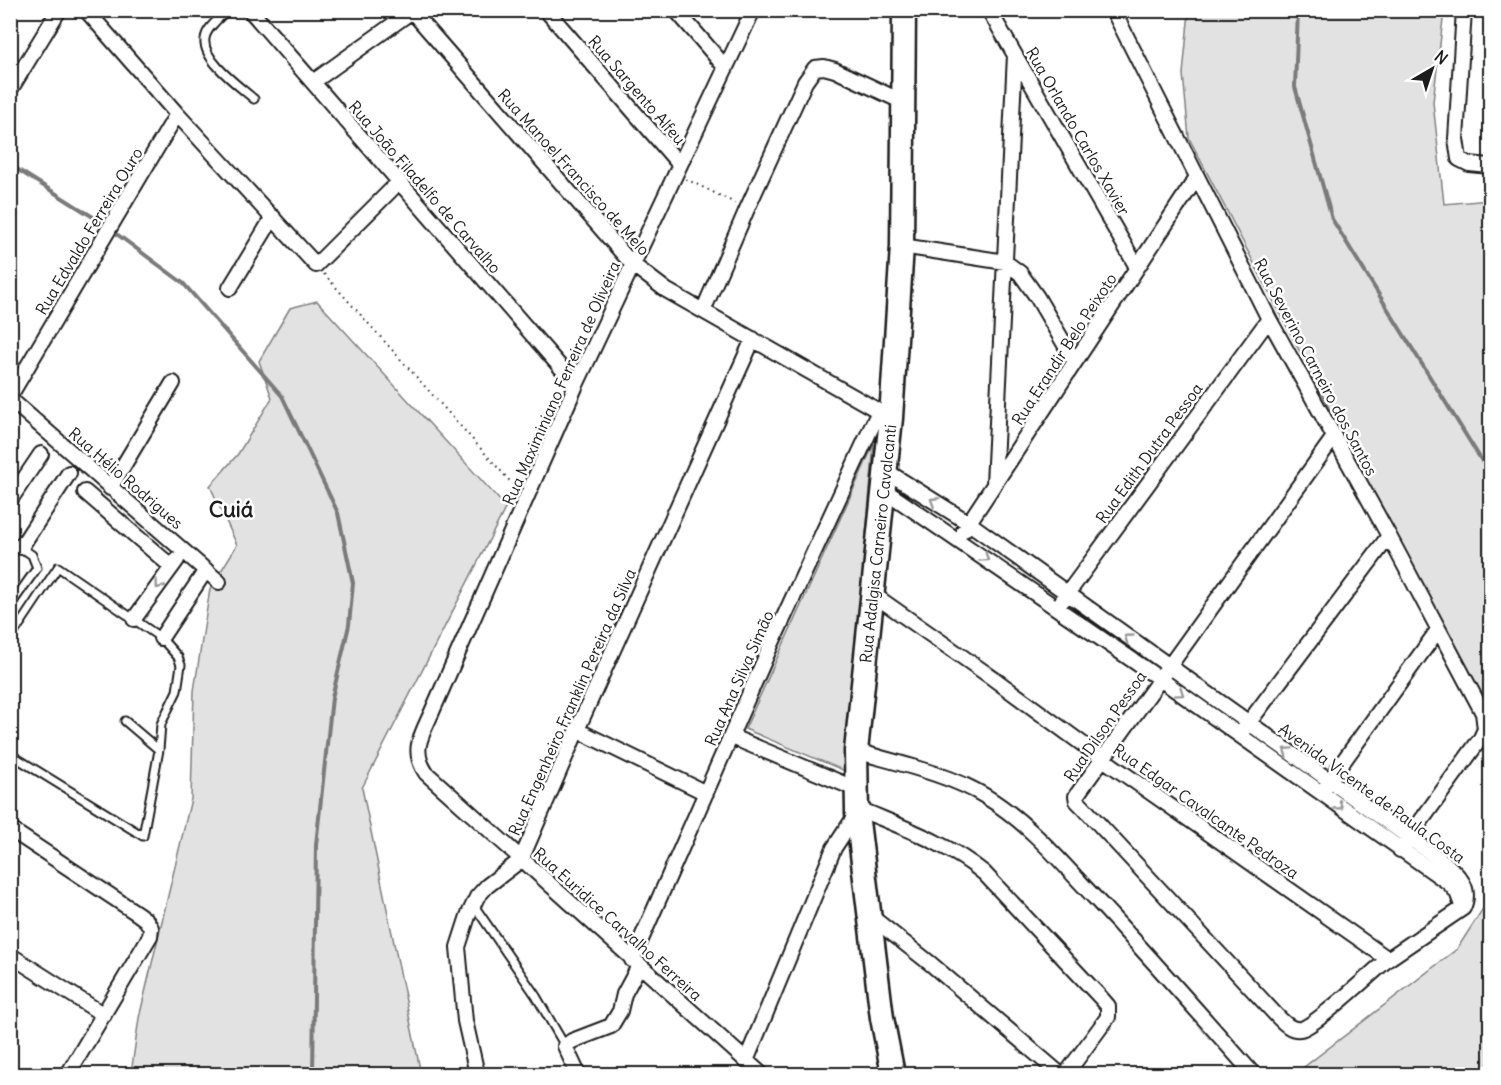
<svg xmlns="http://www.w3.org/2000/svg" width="1501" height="1085" viewBox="0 0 1501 1085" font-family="Delius,sans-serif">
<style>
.green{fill:#e2e2e2;stroke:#7f7f7f;stroke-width:1.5}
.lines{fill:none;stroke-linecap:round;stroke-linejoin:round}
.stream{stroke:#7a7a7a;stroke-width:4}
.service-casing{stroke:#1c1c1c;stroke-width:11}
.minor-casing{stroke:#1c1c1c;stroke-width:18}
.primary-casing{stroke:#1c1c1c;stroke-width:27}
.path{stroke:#1c1c1c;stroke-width:2;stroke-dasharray:1.5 4.5;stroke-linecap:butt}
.service{stroke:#fff;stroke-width:7}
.minor{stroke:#fff;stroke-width:14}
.primary{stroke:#fff;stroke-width:22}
.oneway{stroke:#999}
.labels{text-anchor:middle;stroke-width:5;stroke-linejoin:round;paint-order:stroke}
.street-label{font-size:16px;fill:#1c1c1c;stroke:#fff}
.district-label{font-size:22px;font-weight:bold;fill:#1c1c1c;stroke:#fff}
</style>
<rect width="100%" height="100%" fill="#fff"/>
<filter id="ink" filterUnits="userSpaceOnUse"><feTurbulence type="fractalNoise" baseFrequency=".0167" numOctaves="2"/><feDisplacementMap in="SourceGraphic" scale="12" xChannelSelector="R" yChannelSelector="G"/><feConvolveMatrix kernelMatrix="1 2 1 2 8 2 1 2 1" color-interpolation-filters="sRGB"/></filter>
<g filter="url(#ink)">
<path class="green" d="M1189 11H1444L1433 102 1444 204 1490 200V718L1189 138 1183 74Z
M317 301 506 507 362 788 421 1074H131L139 1018 191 799 194 691 210 589 237 545 210 486 238 454 272 398 259 361 290 308Z
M874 444 845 771 745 729Z
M1490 894V1074H1295L1457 949 1486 904Z"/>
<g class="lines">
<path class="stream" d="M1298 10 1295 87 1332 219 1490 474
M12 166 101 222
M118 235 183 283 282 396 338 513 353 583 349 625 332 698 316 845 313 1074"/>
<defs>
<path id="service" d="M227 10C220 18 206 28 205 39 202 60 239 86 254 99
M10 283 13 286
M10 540 32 555 37 568 10 606
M10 639 58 567 161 638 178 657 181 665 177 691 161 724 159 750 143 836 10 754
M125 721 159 750
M473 904 536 996 565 1046"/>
<path id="minor" d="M86 10 177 114 316 265 398 183
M250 10 576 385
M411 10 632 264 666 290 891 418
M546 10 680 165
M676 10 726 68
M753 10 576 385 431 714C421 736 411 751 426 773L761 1074
M989 10 1137 267
M1113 10 1269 319 1389 536 1483 713 1485 729 1481 738 1400 850
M1464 10 1456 139 1459 159 1469 164 1490 166
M313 82 412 11
M10 90 59 10
M902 246 1005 262 1020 273 1037 297 1075 362
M230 288 273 217
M703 311 747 209 805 82 815 68 824 67 835 70 903 102
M10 396 177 114
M10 399 219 582
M1334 437 1076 796 1077 801 1083 807 1277 1016C1283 1022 1291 1031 1301 1029 1315 1026 1374 971 1388 959
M886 471 969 523 1445 863C1459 876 1472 888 1463 908
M994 484 1015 55
M110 488 173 383
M884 490 1160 679 1449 883 1457 892 1463 908
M85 492 172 567
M10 500 41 454
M964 530 1197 177
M21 547 69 473
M874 595 994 679 1103 759 1388 959 1463 908
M1062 601 1269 319
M134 619 177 560
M161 638 206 570
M1244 729 1389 536
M577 730 706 793
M732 737 856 789
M856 751C897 763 949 774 985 796 1028 822 1061 862 1095 898 1149 956 1201 1015 1253 1074
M1324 788 1438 630
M857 808C901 827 948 843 984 873L1101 998 1108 1006V1017L1066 1074
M10 829 138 914 146 920 151 928 150 936 68 1074
M869 915 931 964 1060 1074
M10 955 104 1015
M632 960 771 645 879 411
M746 1061 834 848 857 813
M477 1074 465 1021 458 947 468 916 477 897 487 886 521 860 577 730 753 339
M578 1074 565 1046 572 1041 611 1026 620 1011 624 994 639 966"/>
<g id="primary">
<path id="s1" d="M893 1074 882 1018 857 813 856 751 891 418 902 246 904 10"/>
</g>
</defs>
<use href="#service" class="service-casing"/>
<use href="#minor" class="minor-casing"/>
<use href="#primary" class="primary-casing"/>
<path class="path" d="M686 179 735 203
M324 274 517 489"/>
<use href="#service" class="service"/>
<use href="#minor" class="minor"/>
<use href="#primary" class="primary"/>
</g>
<defs><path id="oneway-chevron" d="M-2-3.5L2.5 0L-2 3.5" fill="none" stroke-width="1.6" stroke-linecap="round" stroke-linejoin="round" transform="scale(1.5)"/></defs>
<g class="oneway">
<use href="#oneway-chevron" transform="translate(934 501) rotate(-148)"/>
<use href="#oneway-chevron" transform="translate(985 558) rotate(35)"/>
<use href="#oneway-chevron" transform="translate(159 585) rotate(126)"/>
<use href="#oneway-chevron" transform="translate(1128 638) rotate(-144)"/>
<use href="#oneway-chevron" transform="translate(1180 693) rotate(35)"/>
<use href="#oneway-chevron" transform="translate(1287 751) rotate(-145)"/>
<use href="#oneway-chevron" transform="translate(1339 806) rotate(36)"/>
</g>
</g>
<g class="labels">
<g class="street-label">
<text transform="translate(637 90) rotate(49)" y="6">Rua Sargento Alfeu</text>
<text transform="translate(1078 131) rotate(60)" y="6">Rua Orlando Carlos Xavier</text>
<text transform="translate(574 172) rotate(48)" y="6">Rua Manoel Francisco de Melo</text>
<text transform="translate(425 187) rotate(49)" y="6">Rua João Filadelfo de Carvalho</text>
<text transform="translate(89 231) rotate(-59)" y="6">Rua Edvaldo Ferreira Ouro</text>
<text transform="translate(1064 349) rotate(-57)" y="6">Rua Erandir Belo Peixoto</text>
<text transform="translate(1316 367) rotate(62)" y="6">Rua Severino Carneiro dos Santos</text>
<text transform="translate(561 383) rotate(-66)" y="6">Rua Maximiniano Ferreira de Oliveira</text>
<text transform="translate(1149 453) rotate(-54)" y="6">Rua Edith Dutra Pessoa</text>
<text transform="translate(126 478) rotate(41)" y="6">Rua Hélio Rodrigues</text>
<text dy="6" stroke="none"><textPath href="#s1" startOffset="534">Rua Adalgisa Carneiro Cavalcanti</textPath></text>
<text transform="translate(739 678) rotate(-66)" y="6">Rua Ana Silva Simão</text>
<text transform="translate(572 702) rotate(-66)" y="6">Rua Engenheiro Franklin Pereira da Silva</text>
<text transform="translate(1105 726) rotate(-55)" y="6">Rua Dilson Pessoa</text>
<text transform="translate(1372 793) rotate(36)" y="6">Avenida Vicente de Paula Costa</text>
<text transform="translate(1206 811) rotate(35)" y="6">Rua Edgar Cavalcante Pedroza</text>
<text transform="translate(618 924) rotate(42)" y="6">Rua Euridice Carvalho Ferreira</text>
</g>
<g class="district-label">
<text x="231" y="517">Cuiá</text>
</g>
</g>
<rect width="1501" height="1085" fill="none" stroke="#fff" stroke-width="36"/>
<rect x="18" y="18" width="1465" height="1049" fill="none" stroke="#1c1c1c" stroke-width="2" filter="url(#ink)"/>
<g transform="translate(1432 69) rotate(39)" stroke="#ffffff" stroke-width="4.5" paint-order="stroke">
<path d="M0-4.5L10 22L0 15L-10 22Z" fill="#1c1c1c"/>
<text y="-9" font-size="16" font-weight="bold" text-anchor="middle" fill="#1c1c1c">N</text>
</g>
</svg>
